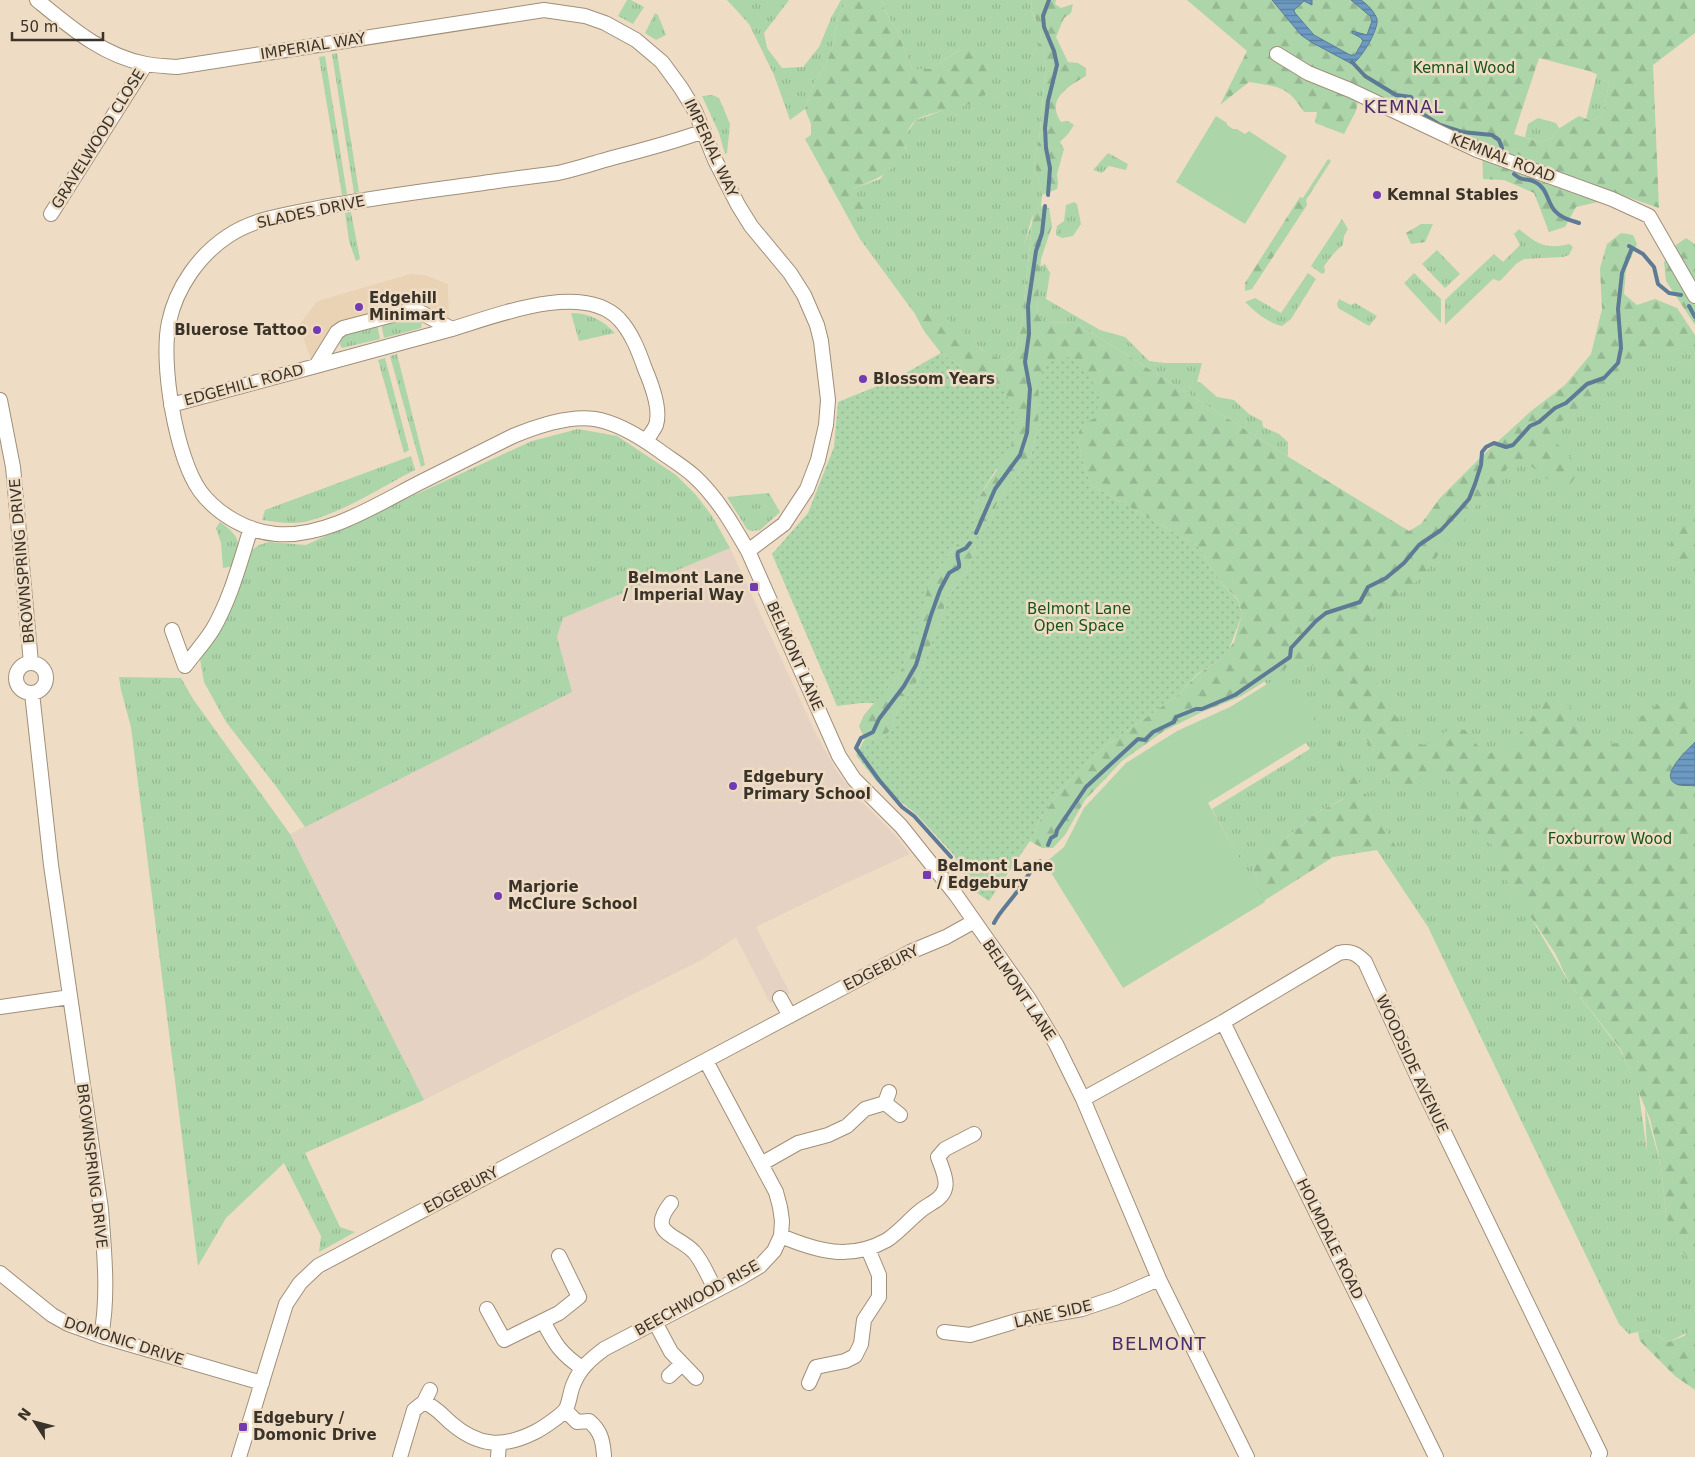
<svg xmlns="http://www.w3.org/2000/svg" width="1695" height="1457" viewBox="0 0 1695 1457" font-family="'DejaVu Sans',sans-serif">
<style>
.built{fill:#ead3b4}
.education{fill:#e5d2c2}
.grass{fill:url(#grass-tufts)}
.forest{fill:url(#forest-firs);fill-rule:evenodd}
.park{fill:url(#park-dots)}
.garden{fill:#acd5aa}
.water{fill:url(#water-rules);stroke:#5d7b95}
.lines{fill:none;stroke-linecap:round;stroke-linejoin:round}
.stream{stroke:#5d7b95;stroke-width:4}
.minor-casing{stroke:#a08f79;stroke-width:16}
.minor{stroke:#fff;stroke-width:14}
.poi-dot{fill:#733bb1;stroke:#efdcc4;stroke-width:2}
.labels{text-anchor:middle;stroke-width:5;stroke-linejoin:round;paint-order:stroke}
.street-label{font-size:15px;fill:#3a3329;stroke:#efdcc4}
.park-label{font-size:15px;fill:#17541a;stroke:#efdcc4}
.poi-label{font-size:15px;font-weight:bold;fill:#3a3329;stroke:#efdcc4;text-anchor:start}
.quarter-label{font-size:18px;letter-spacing:1px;fill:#492f6a;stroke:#efdcc4}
</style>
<defs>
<pattern id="grass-tufts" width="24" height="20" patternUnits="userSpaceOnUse" patternTransform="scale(1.25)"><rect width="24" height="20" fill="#acd5aa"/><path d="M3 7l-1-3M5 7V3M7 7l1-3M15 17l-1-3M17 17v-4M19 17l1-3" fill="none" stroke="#95b792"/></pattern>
<pattern id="forest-firs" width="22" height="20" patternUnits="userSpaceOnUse" patternTransform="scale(1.25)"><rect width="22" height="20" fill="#acd5aa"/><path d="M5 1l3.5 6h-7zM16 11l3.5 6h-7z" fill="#95b792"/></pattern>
<pattern id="park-dots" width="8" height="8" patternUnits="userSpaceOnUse" patternTransform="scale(1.25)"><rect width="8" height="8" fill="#acd5aa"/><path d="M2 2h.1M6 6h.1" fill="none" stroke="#95b792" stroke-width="1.8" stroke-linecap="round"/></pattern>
<pattern id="water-rules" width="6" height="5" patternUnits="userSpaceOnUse" patternTransform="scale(1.25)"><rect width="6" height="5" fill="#6c9ac3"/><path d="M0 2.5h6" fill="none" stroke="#5a7e9e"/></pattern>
</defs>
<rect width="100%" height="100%" fill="#efdcc4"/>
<path class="built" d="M410 274 425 275 448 284 449 321 413 306 336 326 311 360 299 325 315 304 321 300Z"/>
<path class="education" d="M730 548 815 732 838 773 858 798 894 834 910 854 842 885 756 927 790 993 770 1003 736 937 705 958 424 1100 290 834 571 692 557 637 563 618Z"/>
<path class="grass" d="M627 0H631L644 7 633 24 618 16Z
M727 0H789L764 33 767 48 782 68 803 67 819 47 832 16 841 0H847L838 17 834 44 826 64 814 83 805 109 790 120 774 75 749 24Z
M883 0H1032L1031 10 1040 32 1041 41 1033 54H1043L1046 62 1039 141 1034 160 1042 195 1041 206 1033 214 1024 245 1032 223 1022 322 1016 350 1005 360 993 358 971 340 955 324 921 307 915 314 860 239 850 221 857 208 861 209 852 189 880 179 906 148V134L916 120 944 110 962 49 929 69H912L898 33 882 5Z
M655 13 658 15 666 35 656 40 645 33Z
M337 53 359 192 354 193 332 54Z
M325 56 347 194 342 195 319 57Z
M1597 74 1608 79C1610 88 1604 104 1603 115L1591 121 1586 119Z
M712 95 719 98 730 124 727 153 725 154 719 133 702 96Z
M1538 118 1556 123 1559 128 1551 139 1539 142 1525 137 1528 124Z
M1108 153 1128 164 1126 170 1109 166 1102 173 1093 170Z
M1074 202 1077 204 1081 224 1073 236 1062 238 1056 235 1057 226 1064 221 1066 205Z
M351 212 360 259 356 261 349 241 345 213Z
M1342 219 1348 229 1344 236 1343 245C1335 251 1330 258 1324 266L1325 272 1322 274 1311 266Z
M1519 229C1537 244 1545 250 1569 244L1573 247 1569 255 1563 257 1524 259 1516 264 1501 280 1499 281 1493 279 1445 325V300L1494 254 1503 262 1520 245 1514 234Z
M1437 250 1460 274 1445 288 1422 264Z
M1045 264 1050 273 1046 299 1100 330 1125 337 1149 361 1165 363H1202L1197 382H1200L1217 397 1234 400 1249 414 1262 421 1263 427 1279 434 1288 442V455L1287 456 1076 323 1043 322 1037 313 1040 267Z
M1308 273 1316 279 1291 319 1282 326C1268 323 1255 312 1245 302L1255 298 1281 313Z
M1414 273 1441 299V323L1404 283Z
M1339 299 1351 305 1355 303 1377 316 1369 326 1338 308 1337 304Z
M571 313C589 313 603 320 615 333L579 341Z
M407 316 419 318 422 322 421 328 384 338 381 323Z
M377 324 380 339 342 348 340 345C340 329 364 327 377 324Z
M1653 343 1695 344V819L1533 921 1570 984 1619 1048 1638 1088 1647 1151 1645 1107 1661 1166 1666 1215 1689 1260 1695 1261V1324L1688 1332 1669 1342 1646 1330 1629 1334 1619 1324 1428 927 1343 799 1318 812 1286 838 1257 856 1253 869 1258 881 1254 884 1212 809 1310 749 1251 661 1385 596 1592 366 1643 349Z
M397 354 425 465 421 467 390 356Z
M385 358 409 450 404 453 378 360Z
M578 429 617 436 676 475 696 495 712 516 730 548 563 618 557 637 572 692 305 827 275 785 226 722 204 682 199 653 249 552 259 545 269 542 306 545 532 441Z
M411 456 415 470C381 487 346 511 308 521 294 525 277 522 262 520L265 510Z
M769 493 780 512 760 530 751 531 747 529 727 497Z
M220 522C241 537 241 543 234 566L223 568 221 543 216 528Z
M119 677 181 678 193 699 290 834 424 1100 305 1153 340 1227 355 1232 319 1252 321 1236 284 1163 226 1218 198 1266 131 727 121 690Z"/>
<path class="forest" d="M847 0H883L882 5 898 33 912 69H929L962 49 981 51 988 64V90C984 94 979 100 974 103 960 108 926 112 915 121 903 132 909 138 905 149 898 172 872 181 852 189L865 209H857L850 221 805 139 811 135V124L805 109 814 83 826 64 834 44 838 17Z
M1032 0H1056L1055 4 1061 8 1073 4 1071 13 1064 18 1056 37 1068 62 1078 63 1086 68V76C1069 86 1045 99 1061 122L1068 121 1074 125 1068 134 1060 142 1064 149 1057 174 1058 183 1057 189 1042 195 1034 160 1039 141 1046 62 1043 54H1033L1041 41 1040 32 1034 26 1036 20 1031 10Z
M1187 0H1695V33L1653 65 1659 208 1624 196 1576 207 1565 227 1549 232 1534 193 1504 180 1483 179 1482 146 1358 100 1356 111 1344 134 1315 123 1317 112H1304C1287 85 1278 87 1249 82L1220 105 1247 51ZM1539 58 1589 71 1608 79C1610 88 1604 104 1603 115L1591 121 1579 116 1558 129 1551 139 1539 142 1514 134Z
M1328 159 1331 161 1306 200 1307 205 1252 289 1245 291V283L1300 197 1303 198Z
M1041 206 1049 208 1052 226 1041 259 1037 313 1043 322 1076 323 1287 456 1409 531 1421 524 1440 498 1483 455 1530 412 1565 385 1591 354 1602 309 1600 268 1607 244 1621 233 1633 235 1637 244 1626 269 1624 294 1637 305 1655 299 1677 308 1695 335V354L1693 355 1653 343 1638 352 1599 397 1573 411 1555 427V442L1573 460 1578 473 1569 486H1556L1526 462 1511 464 1464 520 1422 577 1385 604 1362 631 1360 651 1409 740 1424 745 1452 728 1465 730 1475 743 1486 753 1505 752 1543 703 1554 699 1570 706 1586 737 1615 744 1629 737 1637 719 1668 698 1687 692 1695 698V1261L1689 1260 1676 1243 1666 1215 1661 1165 1650 1119 1620 1048 1570 984 1555 953 1500 871 1493 846 1477 831 1459 808 1458 792 1449 781 1438 775 1418 784 1408 792 1396 789 1385 776 1367 740 1324 673 1311 664H1292L1240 697 1202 712 1164 731 1122 761 1085 800 1065 835 1053 848H1042L1030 841 1043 814 1067 783 1107 745 1178 695 1198 674 1221 659 1234 642 1242 615 1238 599 1217 579 1199 547 1091 485 1085 469 1077 438 1081 425 1040 404 1038 427 1031 456 997 503 990 524 982 534 973 528 975 503 997 470 968 371 941 353 924 331 915 314 921 306C932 311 946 317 956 324 973 339 981 355 1005 360L1016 350 1022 322 1033 214Z
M1421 224H1433L1425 242 1411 244 1406 233Z
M1686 238 1695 244V325L1666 281 1664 262 1676 245Z
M1694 507H1695V586L1685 576 1691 568 1675 558 1670 545 1681 526Z
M968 541 976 547 967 571 946 599 942 620 928 650 921 675 894 716 893 729 881 738 865 739 859 726 864 715 899 674 914 642 921 608 929 582 958 543Z
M1339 739 1362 788 1396 847 1333 857 1215 932 1248 888 1258 881 1253 869 1256 856 1286 838 1318 812 1344 799 1347 786 1339 761Z
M1695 1324V1390L1675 1376 1640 1341 1638 1332 1646 1330 1669 1342 1684 1336Z"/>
<path class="park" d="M941 353 968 371 1002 388 1017 412V436L975 503 974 528 982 533 990 524 997 503 1031 456 1038 427 1039 376 1051 360 1070 357 1089 374 1100 399 1095 418 1081 425 1077 438 1085 469 1091 485 1199 547 1217 579 1238 600 1242 615 1229 649 1221 659 1197 674 1178 695 1107 745 1067 783 1043 814 1030 841 989 901 971 889 954 855 916 814 877 782 856 755 865 739 881 738 893 729 894 716 921 675 928 650 942 620 946 599 967 571 976 547 968 541 958 543 929 582 914 642 899 674 875 703H862L837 706 772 554 808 513 834 447 838 402 897 378Z"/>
<path class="garden" d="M1216 116 1227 123V125L1233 129H1237L1245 134 1249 131 1287 156 1245 224 1176 182Z
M1285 673 1322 733 1208 803 1265 902 1123 988 1045 863 1064 847 1084 808 1126 763 1177 731 1230 707Z"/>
<path class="water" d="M1272 0H1312V5L1304 1 1294 10 1295 13 1314 35 1350 55H1355L1363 41 1361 38 1352 33V31L1367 35 1372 21 1370 16 1351 0H1361C1368 5 1374 11 1377 19 1379 29 1361 60 1352 64L1311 42 1301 35Z
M1695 742V786C1690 785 1684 786 1679 785 1655 778 1688 750 1695 742Z"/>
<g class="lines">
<path class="stream" d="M1352 62 1365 76 1396 95 1411 97 1421 113 1440 125 1462 132 1492 135 1499 140 1502 148
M1514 174C1524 183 1526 177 1535 182 1548 188 1547 203 1555 211 1561 218 1570 220 1579 223
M1048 195 1050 168 1046 148 1045 128 1048 101 1057 65 1054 51 1044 27 1043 16 1049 0
M1629 246 1643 254 1654 267 1658 284 1669 293 1681 295
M1689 306 1695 317
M976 533 995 489 1020 455 1027 433 1030 389 1025 362 1029 334 1028 306 1036 251 1042 233 1045 206
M1048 845 1051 838 1056 835 1057 830 1086 787 1138 739 1145 740 1153 732 1174 722 1176 717 1196 709H1202L1235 695 1290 657 1291 648 1316 621 1326 613 1360 602 1368 587 1386 578 1404 563 1419 545 1441 530 1456 514 1469 499 1475 484 1481 465 1482 452 1486 447 1494 443 1506 447 1513 445 1530 426 1539 422 1555 408 1566 403 1587 384 1604 378 1618 363 1621 348 1618 309 1622 273 1632 248
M951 857 914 816 902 807 879 780 856 748 861 738 873 732 879 719 904 686 916 665 931 615 940 590 949 573 959 567C960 561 956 558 958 552L966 548 970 543
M994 923C999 913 1006 906 1013 897 1023 885 1028 872 1040 861"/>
<defs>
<path id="minor" d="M37 0C70 27 103 56 146 64 156 66 167 66 177 67L544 10 585 16 605 23 636 40 662 62 681 88 695 111 715 160 738 205 751 226 790 273 804 295 817 325 821 341 828 400 826 425 818 460 807 489 784 524 748 551
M1277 54 1308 73 1350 90 1477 150 1612 199 1649 216 1695 296
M704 131C674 142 643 150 612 158 594 163 576 169 558 173 538 176 517 178 497 181 435 190 374 197 313 209 284 215 253 219 228 236 199 255 176 288 169 322 160 363 176 457 200 491 217 514 248 532 276 534 327 538 379 503 423 481 453 466 483 451 513 436 537 426 569 415 595 419 618 423 639 436 657 449 669 458 683 466 694 476 717 497 733 525 748 551L839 756 854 779 901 826 956 895 1029 999 1056 1044 1083 1099 1159 1279 1247 1457
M51 214 146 64
M408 311H418L452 329 316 366 337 332 343 328Z
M452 329C495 316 582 281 619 319 632 333 639 352 645 369 651 383 661 410 656 425 654 430 649 436 646 441
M0 400 13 467 31 663
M171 405 316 366
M172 630 185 666
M16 678a15 15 0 1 1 30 0a15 15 0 1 1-30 0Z
M185 666C194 654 205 642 213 629 231 598 240 562 251 528
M32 693 51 865 101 1209C104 1250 109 1295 101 1336
M780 998 790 1016
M0 1007 70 997
M1223 1022 1436 1457
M1083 1099 1223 1022 1339 953C1351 950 1357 954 1365 962L1423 1089 1600 1453 1598 1457
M885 1103 900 1115
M761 1164 798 1143 828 1135 847 1126 865 1109 885 1103 889 1092
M671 1203C646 1234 677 1234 694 1252 703 1262 709 1279 716 1290
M781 1236C817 1251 850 1261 887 1240 899 1232 908 1221 919 1212 923 1208 929 1205 935 1201 953 1189 944 1174 938 1157L945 1149 974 1134
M0 1273 52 1315 68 1324 101 1336 262 1383
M487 1309 504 1340 559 1313 579 1297 559 1256
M543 1321C555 1344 560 1353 582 1368
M655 1322 671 1352 696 1378
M944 1332 970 1335 1020 1320 1082 1309 1115 1298 1159 1279
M669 1376 682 1364
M809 1383 816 1367 845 1361 855 1356 861 1344 864 1320 879 1297V1275L868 1249
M424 1402C437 1408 441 1414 451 1423 479 1447 503 1448 535 1432 543 1428 562 1415 566 1409 570 1401 570 1391 574 1383 580 1368 591 1359 604 1349L740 1278 760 1266 774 1251 781 1236 782 1221 780 1207 776 1192 706 1061
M565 1410 577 1422 589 1421C601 1431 603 1441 604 1456
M239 1457 286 1304 300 1283 318 1266 846 986 910 952 946 937 973 922
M400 1457 414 1410 424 1402 430 1390
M498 1457 499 1444"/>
</defs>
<use href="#minor" class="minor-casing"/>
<use href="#minor" class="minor"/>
</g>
<g class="poi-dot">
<circle cx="1377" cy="195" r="5"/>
<circle cx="359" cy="307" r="5"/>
<circle cx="317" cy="330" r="5"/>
<circle cx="863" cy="379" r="5"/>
<rect x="749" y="582" width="10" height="10" rx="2.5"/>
<circle cx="733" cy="786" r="5"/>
<rect x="922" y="870" width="10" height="10" rx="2.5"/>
<circle cx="498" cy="896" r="5"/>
<rect x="238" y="1422" width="10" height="10" rx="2.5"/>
</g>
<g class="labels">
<g class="street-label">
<text transform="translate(313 46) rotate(-9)" y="5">IMPERIAL WAY</text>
<text transform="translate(98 139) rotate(-58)" y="5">GRAVELWOOD CLOSE</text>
<text transform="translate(711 148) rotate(65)" y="5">IMPERIAL WAY</text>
<text transform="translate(1503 158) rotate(21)" y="5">KEMNAL ROAD</text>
<text transform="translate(311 212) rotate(-12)" y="5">SLADES DRIVE</text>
<text transform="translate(244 385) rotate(-15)" y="5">EDGEHILL ROAD</text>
<text transform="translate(22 561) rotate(-95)" y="5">BROWNSPRING DRIVE</text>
<text transform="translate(795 656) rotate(66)" y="5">BELMONT LANE</text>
<text transform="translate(881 968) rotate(-27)" y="5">EDGEBURY</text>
<text transform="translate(1019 990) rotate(56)" y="5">BELMONT LANE</text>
<text transform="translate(1412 1064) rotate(65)" y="5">WOODSIDE AVENUE</text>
<text transform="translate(92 1166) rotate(83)" y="5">BROWNSPRING DRIVE</text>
<text transform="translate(461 1190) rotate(-28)" y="5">EDGEBURY</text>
<text transform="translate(1330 1239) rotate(64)" y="5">HOLMDALE ROAD</text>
<text transform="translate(697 1298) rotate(-29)" y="5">BEECHWOOD RISE</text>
<text transform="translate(1053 1314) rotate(-13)" y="5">LANE SIDE</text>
<text transform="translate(124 1341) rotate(18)" y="5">DOMONIC DRIVE</text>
</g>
<g class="park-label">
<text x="1464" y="73">Kemnal Wood</text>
<text x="1079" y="614">Belmont Lane<tspan x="1079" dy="17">Open Space</tspan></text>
<text x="1610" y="844">Foxburrow Wood</text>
</g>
<g class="poi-label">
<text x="1387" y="200">Kemnal Stables</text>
<text x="369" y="303">Edgehill<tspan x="369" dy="17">Minimart</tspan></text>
<text x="307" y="335" text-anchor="end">Bluerose Tattoo</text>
<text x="873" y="384">Blossom Years</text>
<text x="744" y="583" text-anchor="end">Belmont Lane<tspan x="744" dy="17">/ Imperial Way</tspan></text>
<text x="743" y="782">Edgebury<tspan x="743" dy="17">Primary School</tspan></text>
<text x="937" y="871">Belmont Lane<tspan x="937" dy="17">/ Edgebury</tspan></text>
<text x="508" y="892">Marjorie<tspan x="508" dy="17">McClure School</tspan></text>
<text x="253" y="1423">Edgebury /<tspan x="253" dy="17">Domonic Drive</tspan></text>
</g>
<g class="quarter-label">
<text x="1404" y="113">KEMNAL</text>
<text x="1159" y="1350">BELMONT</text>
</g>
</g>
<g transform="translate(35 1422) rotate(306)" stroke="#efdcc4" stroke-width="4" paint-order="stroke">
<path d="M0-4L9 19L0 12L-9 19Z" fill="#3a3329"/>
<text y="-8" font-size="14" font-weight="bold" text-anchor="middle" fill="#3a3329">N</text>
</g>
<path d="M12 32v8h91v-8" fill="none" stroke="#3a3329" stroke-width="2.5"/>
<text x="20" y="32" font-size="15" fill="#3a3329" stroke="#efdcc4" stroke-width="4" paint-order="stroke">50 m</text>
</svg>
